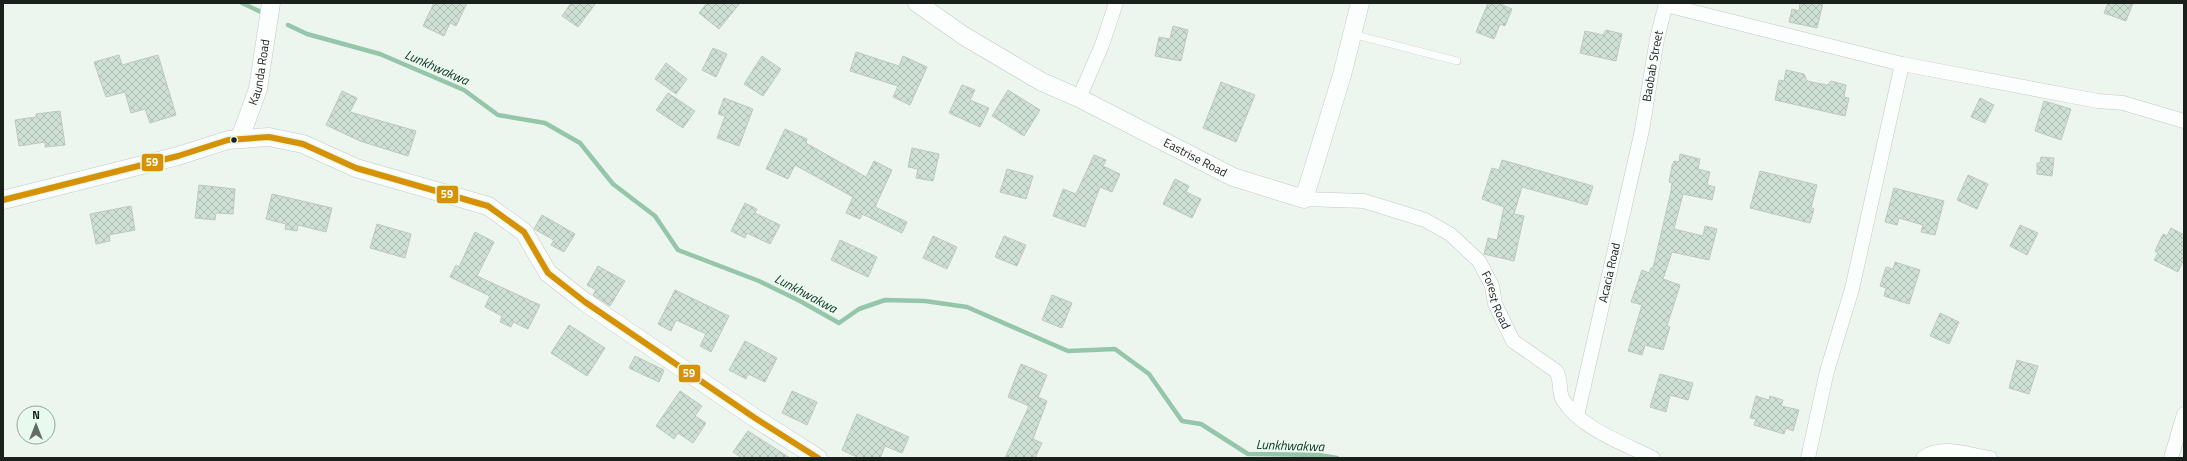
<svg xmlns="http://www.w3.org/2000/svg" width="2187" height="461" viewBox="0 0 2187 461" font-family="'Titillium Web',sans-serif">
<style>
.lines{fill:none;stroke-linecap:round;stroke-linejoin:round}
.stream{stroke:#95c6a9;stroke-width:4.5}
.building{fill:url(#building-cross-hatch);stroke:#bfc7c2}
.service-casing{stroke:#c2c9c4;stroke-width:8}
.minor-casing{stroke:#c2c9c4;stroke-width:15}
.tertiary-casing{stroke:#c2c9c4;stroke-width:19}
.service{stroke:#fcfefd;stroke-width:7}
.minor{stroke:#fcfefd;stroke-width:14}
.tertiary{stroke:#fcfefd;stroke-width:18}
.bus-1-casing{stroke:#e8faee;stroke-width:9}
.bus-1{stroke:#d69204;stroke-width:6}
.bus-dot{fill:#1a201c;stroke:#e8faee;stroke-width:1.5}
.labels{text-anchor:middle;stroke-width:3;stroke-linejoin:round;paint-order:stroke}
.street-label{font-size:12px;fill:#1a201c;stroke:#e8faee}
.water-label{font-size:13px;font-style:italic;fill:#133020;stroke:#e8faee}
.line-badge{stroke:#e8faee;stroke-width:1.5}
.badge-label{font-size:11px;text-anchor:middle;font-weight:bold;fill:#fff}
</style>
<defs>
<pattern id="building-cross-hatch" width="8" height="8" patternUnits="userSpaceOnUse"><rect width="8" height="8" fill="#cedfd4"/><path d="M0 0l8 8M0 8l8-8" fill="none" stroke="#b0bfb5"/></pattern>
</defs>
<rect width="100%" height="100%" fill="#ecf6ef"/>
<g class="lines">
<path class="stream" d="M242 3 261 12
M288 25 307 34 380 54 464 90 498 115 545 123 580 143 613 184 655 216 678 250 759 281 800 301 839 323 859 309 885 300 925 301 967 307 1068 351 1115 349 1149 374 1182 421 1201 424 1248 454 1319 455 1337 458"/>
</g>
<path class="building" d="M434 3H467L456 26 450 23 444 36 423 26Z
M571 3H596L578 27 562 16Z
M707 3H740L719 29 699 13Z
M1488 3H1498L1512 9 1505 26 1500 24 1494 39 1476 32Z
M1800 3H1823L1817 28 1789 22 1792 9 1799 11Z
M2108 3H2133L2126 21 2104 13Z
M1173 26 1188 30 1181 61 1155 56 1159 37 1170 39Z
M1606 30 1622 34 1616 61 1580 53 1585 31 1603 35Z
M713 48 727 54 716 77 702 70Z
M856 52 899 66 903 56 927 67 910 105 893 97 898 86 850 71Z
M119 55 122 65 158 55 176 115 150 123 145 109 131 113 125 92 106 97 94 62Z
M762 56 781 69 763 96 744 84Z
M666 63 687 79 676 94 655 79Z
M1786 70 1804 74 1807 81 1827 85 1831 81 1846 85 1844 97 1849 98 1845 116 1775 100 1779 80 1784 81Z
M1221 82 1255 95 1236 142 1203 128Z
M962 85 975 90 970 100 989 108 980 127 949 113Z
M1008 90 1040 110 1024 136 992 116Z
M342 91 357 98 350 112 416 131 408 156 360 141 326 125Z
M668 93 695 111 683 128 656 110Z
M724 98 753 109 739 146 717 138 725 116 718 114Z
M1980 98 1994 105 1985 123 1971 117Z
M2044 101 2071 109 2061 140 2035 131Z
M60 111 65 145 45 147V142L19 146 15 120 36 117V114Z
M785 129 807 139 806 143 866 177 874 161 892 170 875 207 907 222 902 233 862 214 860 219 846 213 853 197 795 165 788 179 766 169Z
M912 148 939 154 933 181 916 178 918 169 908 167Z
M1680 154 1700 159 1698 169 1710 172 1707 185 1715 187 1712 200 1683 194 1674 229 1703 236 1705 226 1717 229 1709 260 1672 252 1663 279 1680 285 1667 326 1670 327 1663 350 1645 345 1642 355 1628 351 1642 305 1631 302 1642 270 1649 273 1651 268H1653L1671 191 1672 183 1669 182 1672 166 1674 161 1679 162Z
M1094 155 1106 160 1103 166 1120 174 1112 192 1100 187 1085 227 1053 216 1063 189 1076 194Z
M2041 157 2054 158 2052 176 2037 174V163H2040Z
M1502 160 1593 186 1587 205 1522 187 1514 214 1524 216 1514 261 1484 254 1488 238 1497 240 1504 207 1482 199 1492 168 1499 170Z
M1007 169 1033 176 1026 199 1000 192Z
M1760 171 1817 185 1811 208 1814 209 1810 223 1750 208Z
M1968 175 1988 184 1977 209 1957 200Z
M1175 179 1189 186 1186 192 1201 199 1192 218 1163 204Z
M199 185 235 189 233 214 216 213 215 220 195 218Z
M1894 188 1944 201 1935 235 1921 232 1923 225 1899 218 1897 225 1885 222Z
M272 194 332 208 326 232 298 225 297 231 285 229 286 224 266 219Z
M745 203 757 209 755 213 780 225 770 244 747 233 745 238 731 231Z
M131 206 135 230 109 235 110 241 96 244 90 214Z
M542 215 575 234 564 252 551 245 554 240 534 229Z
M377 224 411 234 405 258 370 248Z
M2020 225 2038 233 2027 255 2010 246Z
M2171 228 2184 235V259L2178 272 2154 260 2158 253 2155 251 2163 234 2167 236Z
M475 232 494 242 477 276 540 305 528 329 513 322 511 327 500 322 502 316 485 307 490 296 450 277 456 265 459 267Z
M933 236 957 247 947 269 923 258Z
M1004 236 1026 245 1017 266 995 257Z
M840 240 877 257 868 277 831 260Z
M1895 262 1920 270 1909 304 1884 296 1886 288 1880 286 1886 267 1893 269Z
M598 266 625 281 610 306 593 295 596 290 587 285Z
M675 290 729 316 711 352 700 346 706 334 676 320 671 331 658 324Z
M1052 295 1072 303 1062 328 1042 320Z
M1940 313 1959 322 1949 344 1930 336Z
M569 325 605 348 587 376 551 353Z
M745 341 777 358 765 382 748 374 746 379 729 370Z
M635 356 664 370 659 382 629 368Z
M2017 360 2038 366 2029 394 2009 388Z
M1021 364 1047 375 1038 397 1047 401 1033 439 1042 443 1035 458H1005L1029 406 1008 397Z
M1660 374 1693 383 1688 400 1670 395 1666 412 1650 407Z
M680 391 702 406 695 416 706 423 693 443 678 433 674 439 656 426Z
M792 391 817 402 807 425 782 413Z
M1756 396 1769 400 1770 396 1783 400 1781 406 1799 410 1793 431 1786 428 1784 434 1754 425 1756 419 1750 418Z
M857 414 909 437 902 453 885 446 880 458H859L842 450Z
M748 431 790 458H742L733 452Z"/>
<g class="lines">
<defs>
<path id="service" d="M1352 34 1457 61"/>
<g id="minor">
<path d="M1666 5 1902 64 1852 289 1827 371 1808 458"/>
<path d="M1902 64 2098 101 2123 103 2184 121"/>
<path d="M1079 98 1102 45 1116 3"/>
<path id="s1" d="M1304 199 1364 201 1425 220 1450 234 1479 261 1492 286 1495 304 1513 341 1556 371C1562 380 1558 392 1563 400 1580 428 1625 444 1653 458"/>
<path id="s2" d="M1577 416 1642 130 1657 39 1666 3"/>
<path d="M1923 458C1942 444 1968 455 1990 458"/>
<path d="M2171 458 2184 414"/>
</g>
<g id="tertiary">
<path id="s3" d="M917 3 964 36 1042 82 1079 98 1233 177 1304 199 1342 75 1360 3"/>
<path id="s4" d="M240 138 258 89 271 3"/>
<path d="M3 200 178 156 228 140 269 137 303 144 356 168 488 206 524 232 548 273 585 302 755 418 818 458"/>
</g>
</defs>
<use href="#service" class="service-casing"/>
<use href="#minor" class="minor-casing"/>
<use href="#tertiary" class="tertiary-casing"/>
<use href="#service" class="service"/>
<use href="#minor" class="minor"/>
<use href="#tertiary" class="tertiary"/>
<defs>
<path id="bus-1" d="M3 200 178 156 228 140 269 137 303 144 356 168 488 206 524 232 548 273 585 302 755 418 818 458"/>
</defs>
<use href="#bus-1" class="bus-1-casing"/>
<use href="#bus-1" class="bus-1"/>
</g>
<circle class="bus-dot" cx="234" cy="140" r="3.5"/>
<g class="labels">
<g class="street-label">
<text dy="4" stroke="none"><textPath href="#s2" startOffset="358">Baobab Street</textPath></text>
<text dy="4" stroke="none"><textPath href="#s4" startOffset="69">Kaunda Road</textPath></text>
<text dy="4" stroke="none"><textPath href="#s3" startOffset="319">Eastrise Road</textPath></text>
<text dy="4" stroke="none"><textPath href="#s2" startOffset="147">Acacia Road</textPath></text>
<text dy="4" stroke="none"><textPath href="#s1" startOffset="235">Forest Road</textPath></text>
</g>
<g class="water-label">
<text transform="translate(437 67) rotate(24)" y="5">Lunkhwakwa</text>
<text transform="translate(806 293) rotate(28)" y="5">Lunkhwakwa</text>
<text transform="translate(1290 445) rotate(2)" y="5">Lunkhwakwa</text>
</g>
</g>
<g class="line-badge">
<rect x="141" y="153" width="23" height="19" rx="4" fill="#d69204"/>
<rect x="436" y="185" width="23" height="19" rx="4" fill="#d69204"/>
<rect x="678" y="364" width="23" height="19" rx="4" fill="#d69204"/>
</g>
<g class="badge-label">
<text x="152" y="166">59</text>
<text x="447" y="198">59</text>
<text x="689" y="377">59</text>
</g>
<rect width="2187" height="461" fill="none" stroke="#1a201c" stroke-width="8"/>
<g transform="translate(36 425)"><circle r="19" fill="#e8faee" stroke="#96a39a"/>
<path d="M0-3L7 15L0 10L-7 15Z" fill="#646b66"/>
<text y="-6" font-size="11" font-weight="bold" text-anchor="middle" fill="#1a201c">N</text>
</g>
</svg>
